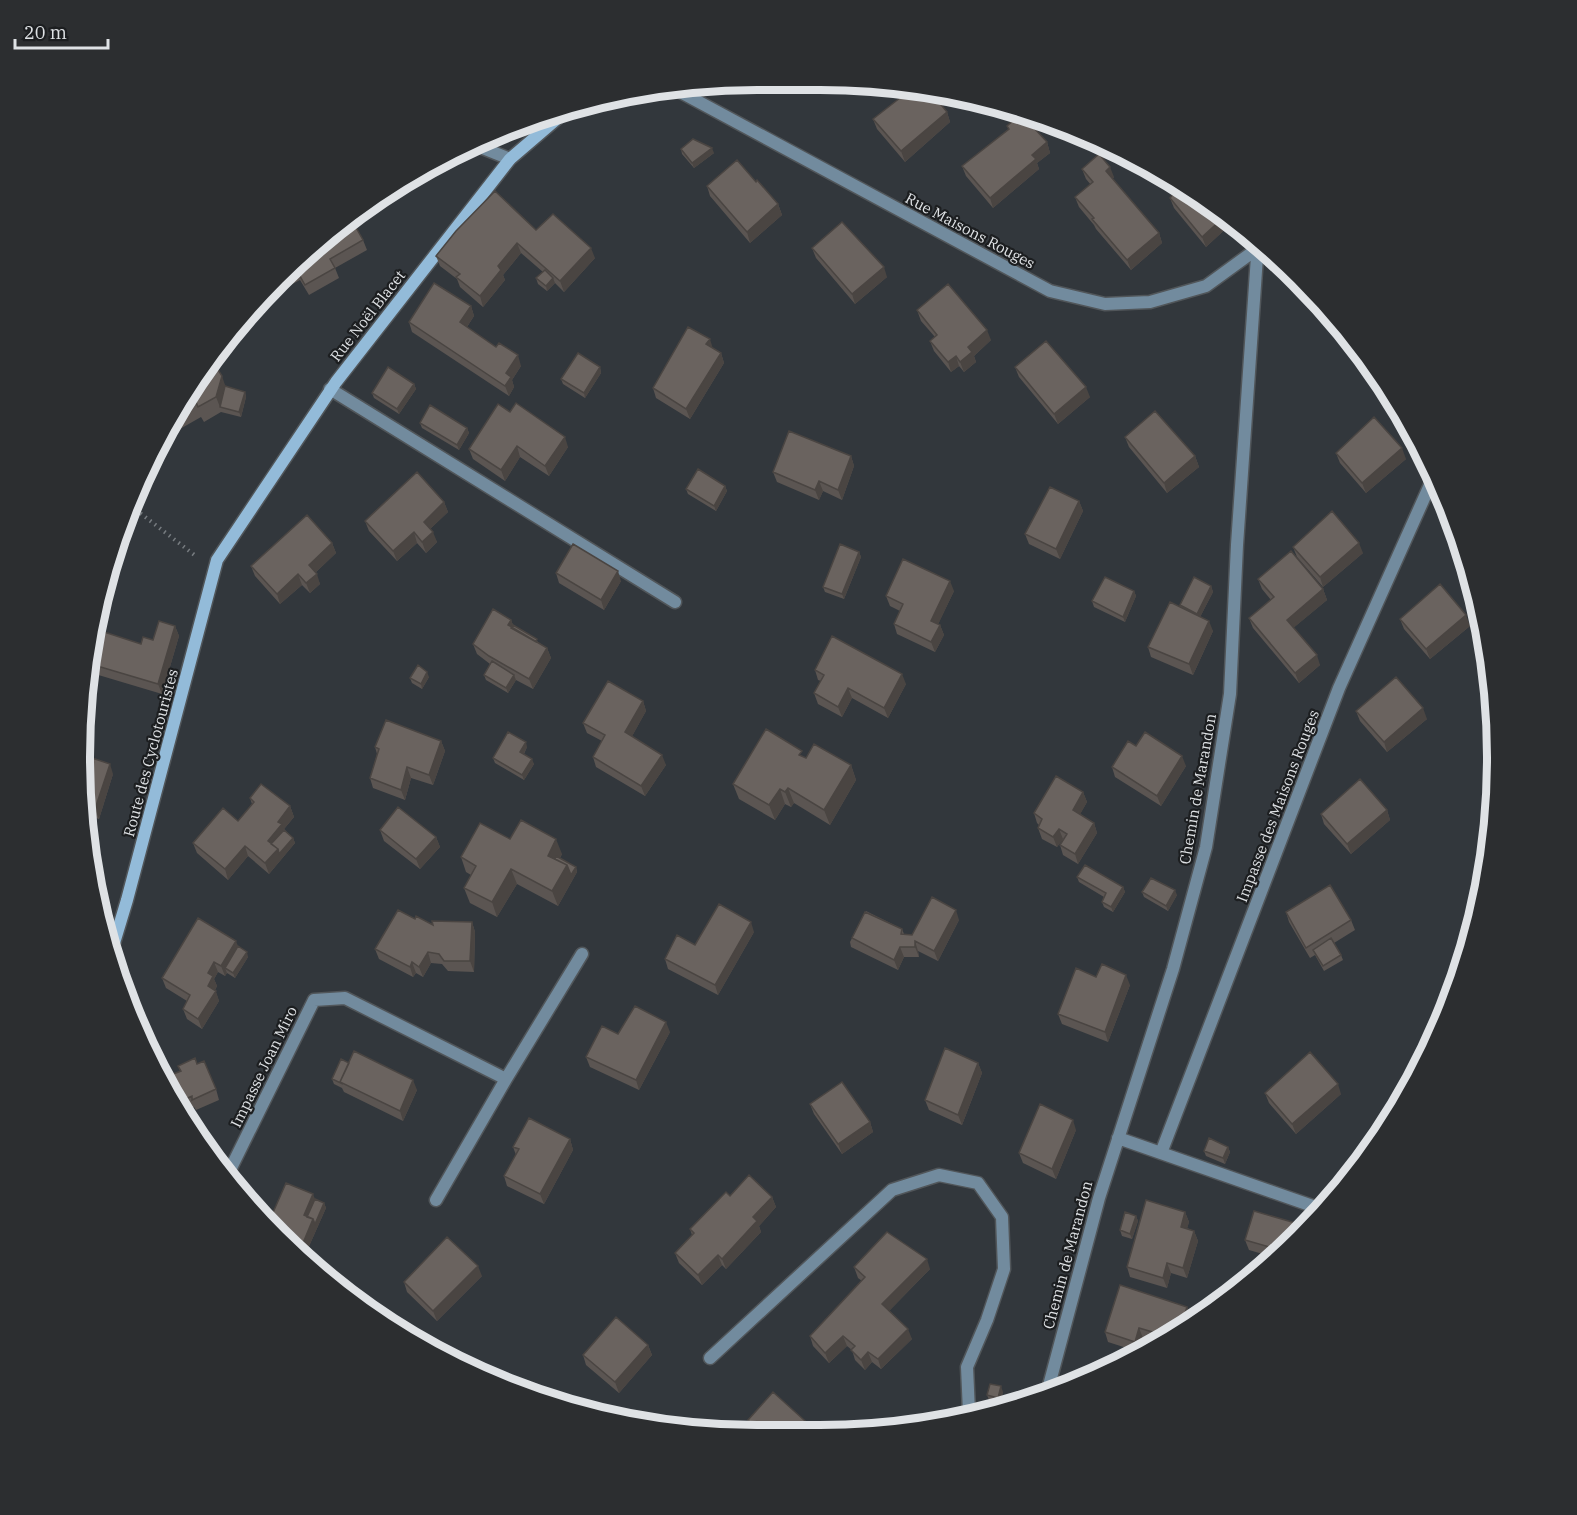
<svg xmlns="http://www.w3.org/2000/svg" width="1577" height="1515" viewBox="0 0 1577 1515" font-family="'IBM Plex Serif',serif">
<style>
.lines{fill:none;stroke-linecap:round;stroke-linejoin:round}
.street-casing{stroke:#51565a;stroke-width:15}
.secondary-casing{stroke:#51565a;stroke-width:15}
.path{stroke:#777c80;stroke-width:4;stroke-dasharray:1.5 4.5;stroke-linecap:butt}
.street{stroke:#728b9e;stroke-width:12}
.secondary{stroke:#93bbd9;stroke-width:12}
.wall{fill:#5b5552}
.shaded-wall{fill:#4a4542}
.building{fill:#6a635f;stroke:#4a4542;stroke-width:1.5}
.labels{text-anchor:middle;stroke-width:4.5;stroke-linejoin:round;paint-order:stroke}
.street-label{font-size:15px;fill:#dfe2e5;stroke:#1c1e20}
.rim{fill:none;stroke:#dfe2e5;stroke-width:8}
</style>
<rect width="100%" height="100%" fill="#32373c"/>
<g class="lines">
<defs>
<path id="street" d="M673 88 1050 291 1105 304 1150 302 1206 286 1261 246
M475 145 510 159
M330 389 675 602
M1118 1138 1324 1210
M1161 1153 1339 688 1434 476
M227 1176 314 1000 345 998 506 1079
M436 1200 506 1079 582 954
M710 1358 892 1190 939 1175 978 1183 1002 1217 1004 1269 987 1320 967 1367 969 1412 977 1415
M1047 1393 1099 1198 1173 969 1206 847 1230 694 1237 545 1258 242"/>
<path id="secondary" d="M111 953 127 900 217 560 336 382 510 159 566 111"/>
</defs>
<use href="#street" class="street-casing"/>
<use href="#secondary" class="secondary-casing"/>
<path class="path" d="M131 506 197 557"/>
<use href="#street" class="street"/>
<use href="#secondary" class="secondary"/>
</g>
<path class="wall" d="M764 80 786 81 774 92Z
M947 112 950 122 905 162 877 129 873 119Z
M1007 126 1047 142 1050 153 1037 163 1039 169 993 208 966 176 962 166 1009 129Z
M681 149 714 153 694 168 682 154Z
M1082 169 1114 177 1112 179 1159 233 1162 243 1131 270 1096 229 1094 225 1079 207 1075 197 1091 185 1086 179Z
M707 186 778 204 782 215 750 243 710 196Z
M1170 198 1232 223 1206 247 1174 208Z
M345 219 363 240 367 250 335 268 339 278 309 295 300 280 281 290 277 283Z
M536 230 595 258 564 292 555 283 547 291 538 284 536 278 543 272 521 253 503 275 505 280 483 307 460 287 457 279 440 266 436 256Z
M812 248 887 277 855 304 816 258Z
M471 306 474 316 467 327 521 366 512 380 514 387 509 396 412 332 409 322Z
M917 310 991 340 974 356 976 362 964 372 959 366 951 372 934 351 930 341 935 337 921 321Z
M713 348 721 353 724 363 690 419 656 398 653 388Z
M212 360 225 386 245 392 246 397 241 417 221 412 204 422 201 417 173 433 175 438 157 449 171 418Z
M600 367 601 373 585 398 563 384 561 379Z
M1015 367 1090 397 1058 424 1019 377Z
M414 384 416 389 399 414 374 398 372 393Z
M510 412 568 447 549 476 520 457 505 481 473 459 469 449Z
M420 423 467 428 469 433 459 450 422 428Z
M1125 437 1195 456 1199 467 1167 493 1129 447Z
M1336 453 1406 459 1366 493 1340 463Z
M851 456 854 466 842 500 823 491 819 500 777 482 773 472Z
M725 486 727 491 716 511 688 494 686 489Z
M1079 501 1083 511 1060 559 1029 544 1025 534Z
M444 502 448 512 430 529 437 542 426 553 417 543 397 561 369 531 365 521Z
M1451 519 1465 557 1447 535 1443 525Z
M332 543 336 553 315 573 320 584 310 593 302 585 280 604 255 576 251 566Z
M1293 547 1363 553 1323 587 1297 557Z
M859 552 861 557 844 599 825 592 823 587Z
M556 573 621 581 604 610 559 583Z
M1258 579 1323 589 1327 600 1293 628 1320 665 1299 683 1253 628 1249 618 1271 600 1262 589Z
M1211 586 1213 592 1200 617 1213 631 1193 675 1151 657 1148 647 1180 607V605Z
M954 591 938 624 940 625 944 635 935 652 897 634 894 624 900 611 890 606 886 596Z
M1134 591 1136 596 1125 622 1094 607 1092 601Z
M1400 619 1470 626 1430 659 1404 629Z
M511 620 513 625 547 648 551 658 533 689 516 680 508 693 486 680 484 675 490 664 477 654 473 644Z
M175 626 179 636 162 694 85 671 95 629 141 644 153 640Z
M815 670 906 684 888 718 852 698 842 717 818 704 814 693 821 681 818 680Z
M429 677 422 689 412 683 410 678Z
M643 701 646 711 632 736 666 765 645 796 596 767 593 757 602 741 587 733 583 723Z
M1356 711 1427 719 1387 752 1360 721Z
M441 741 445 751 433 785 411 778 405 800 373 788 370 778 377 754 375 747Z
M1136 746 1186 766 1161 806 1115 777 1112 767Z
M527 747 524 754 534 764 524 780 495 763 493 758Z
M804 758 851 765 856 780 830 825 794 803 791 807 785 804 775 820 739 799 733 784Z
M113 774 99 819 83 814 81 802Z
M1083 792 1087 802 1080 814 1094 823 1097 833 1078 864 1063 855 1060 845 1063 839 1057 847 1042 839 1038 828 1039 825 1037 823 1034 813Z
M250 798 290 806 294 817 284 829 293 838 295 843 269 874 248 856 228 880 197 853 193 843 238 821 252 804Z
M1387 810 1390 820 1351 854 1324 824 1321 814Z
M380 830 436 837 440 847 420 869 384 841Z
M510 839 562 854 560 858 576 867 577 872 558 906 517 884 497 917 470 903 464 888 471 875 466 872 461 857Z
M1077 877 1123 887 1125 892 1113 912 1104 907 1102 902 1104 897 1079 882Z
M1142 892 1177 895 1168 911 1144 897Z
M866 911 902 929 904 934 912 935 959 920 938 961 918 951 919 957H904L898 970 851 947 850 942Z
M1286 912 1351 920 1355 930 1334 943 1341 955 1343 960 1324 971 1315 955 1310 958 1289 922Z
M415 919 433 925 472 922 475 932 474 972 448 971 442 964 431 963 423 977 416 973 413 977 379 959 375 949Z
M754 932 718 995 668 969 665 959Z
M238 946 248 957 235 978 227 973 225 976 218 972 214 979 217 986 215 990 219 1001 202 1029 187 1019 183 1009 187 1001 166 988 162 978Z
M1096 977 1130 985 1108 1042 1062 1024 1058 1014Z
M670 1032 639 1090 590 1067 586 1057Z
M349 1063 417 1090 403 1121 344 1092 342 1088 334 1084 332 1079Z
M978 1063 982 1073 962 1125 929 1110 925 1100Z
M197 1064 216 1089 219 1100 196 1110 194 1107 181 1112 170 1096 180 1071 178 1066Z
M1265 1093 1341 1094 1296 1134 1269 1103Z
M810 1104 870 1122 873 1132 842 1154 814 1114Z
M1076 1130 1056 1179 1023 1163 1019 1153Z
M570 1139 573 1150 544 1204 507 1186 504 1176 516 1155 513 1147Z
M1228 1147 1230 1152 1225 1164 1206 1156 1204 1151Z
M730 1196 772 1197 776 1207 759 1226 761 1232 726 1269 722 1265 702 1285 679 1263 675 1253 692 1235 690 1229Z
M315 1199 324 1203 326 1208 306 1253 301 1250 300 1253 268 1224Z
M1185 1212 1189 1222 1187 1228 1194 1231 1198 1241 1187 1278 1171 1273 1167 1288 1130 1277 1127 1267Z
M1136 1216 1138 1221 1132 1239 1122 1236 1120 1230Z
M1306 1226 1273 1257 1249 1250 1245 1240Z
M854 1267 930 1269 889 1311 912 1339 881 1369 872 1362 865 1370 855 1360 852 1350 847 1346 829 1363 813 1346 810 1336 862 1281 858 1278Z
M482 1276 437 1321 407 1292 404 1282Z
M1187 1307 1190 1317 1188 1323 1157 1342 1143 1338 1139 1352 1108 1342 1105 1332Z
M648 1345 652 1355 619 1393 586 1365 583 1355Z
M1003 1392 1000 1403 989 1400 987 1395Z
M748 1420 814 1429 815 1434H756L751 1430Z"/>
<path class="shaded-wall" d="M772 80 786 81 774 92 770 81Z
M947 112 950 122 905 162 901 151Z
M1047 142 1050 153 1037 163 1039 169 993 208 990 198 1032 155Z
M712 148 714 153 694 168 692 163Z
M1110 167 1114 177 1110 181 1106 171Z
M778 204 782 215 750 243 747 232Z
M1224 217 1232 223 1206 247 1202 237Z
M1159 233 1162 243 1131 270 1127 260Z
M517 243 521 253 503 275 505 280 483 307 480 296 498 266Z
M591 248 595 258 564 292 560 281Z
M884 267 887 277 855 304 852 294Z
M553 278 555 283 547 291 546 286Z
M471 306 474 316 463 333 460 322Z
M987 330 991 340 974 356 976 362 964 372 960 362 968 347Z
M710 339 713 349 706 344Z
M721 353 724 363 690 419 686 409Z
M518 355 521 366 512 380 514 387 509 396 505 386 506 373Z
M956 356 959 366 951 372 948 362Z
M600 367 601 373 585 398 584 393Z
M222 376 227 391 220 407 216 397Z
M414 384 416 389 399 414 397 409Z
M1086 387 1090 397 1058 424 1054 414Z
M245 392 246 397 241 417 239 412Z
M467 428 469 433 459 450 457 445Z
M565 437 568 447 549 476 545 466Z
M517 446 520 457 505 481 501 470Z
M1402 448 1406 459 1366 493 1362 483Z
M851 456 854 466 842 500 838 490Z
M1195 456 1199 467 1167 493 1164 483Z
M819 481 823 491 819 500 815 490Z
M725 486 727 491 716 511 714 506Z
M1079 501 1083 511 1060 559 1056 549Z
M444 502 448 512 427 532 424 522Z
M414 532 417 543 397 561 393 551Z
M433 532 437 542 426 553 422 542Z
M332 543 336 553 312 576 309 565Z
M1359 543 1363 553 1323 587 1320 577Z
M859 552 861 557 844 599 842 594Z
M618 571 621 581 604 610 601 600Z
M298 574 302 585 280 604 277 594Z
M317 574 320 584 310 593 306 583Z
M950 581 954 591 935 631 931 621Z
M1211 586 1213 592 1199 619 1197 614Z
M1323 589 1327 600 1291 630 1287 620Z
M1134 591 1136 596 1125 622 1123 617Z
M1466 615 1470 626 1430 659 1426 649Z
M511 620 515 630 508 625Z
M1209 621 1213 631 1193 675 1189 664Z
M940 625 944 635 935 652 931 642Z
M175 626 179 636 162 694 158 684Z
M547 648 551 658 533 689 529 679Z
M1317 655 1320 665 1299 683 1295 673Z
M427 672 429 677 422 689 421 684Z
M902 674 906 684 888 718 884 708Z
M514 675 516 680 508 693 506 688Z
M848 688 852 698 842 717 838 707Z
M643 701 646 711 629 742 625 732Z
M1423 708 1427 719 1387 752 1384 742Z
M441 741 445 751 433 785 429 775Z
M526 742 527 747 522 757 520 752Z
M662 755 666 765 645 796 641 786Z
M1182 756 1186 766 1161 806 1157 796Z
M532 759 534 764 524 780 522 775Z
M110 764 113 774 99 819 95 809Z
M851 765 856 780 830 825 824 810Z
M407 767 411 778 405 800 401 790Z
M788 788 794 803 791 807 785 792Z
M780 789 785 804 775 820 769 805Z
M1083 792 1087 802 1077 820 1073 810Z
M290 806 294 817 284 829 273 849 268 841 278 822Z
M1387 810 1390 820 1351 854 1347 844Z
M1094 823 1097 833 1078 864 1075 854Z
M1059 829 1063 839 1057 847 1053 837Z
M436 837 440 847 420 869 416 859Z
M293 838 295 843 269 874 265 863 278 849Z
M556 839 562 854 555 867 548 856Z
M245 846 248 856 228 880 225 869Z
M567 865 576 867 577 872 558 906 552 891Z
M511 869 517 884 497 917 492 902Z
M1123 887 1125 892 1113 912 1111 907Z
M1175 890 1177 895 1168 911 1166 906Z
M956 910 959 920 938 961 934 951Z
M472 922 475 932 474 972 470 961Z
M751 922 754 932 718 995 715 985Z
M236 941 240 951 225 968 227 973 225 976 221 966Z
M915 941 918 951 919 957 915 947Z
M900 947 904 957 898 970 894 960Z
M247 952 248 957 235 978 233 973Z
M428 952 431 963 423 977 419 967Z
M214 962 218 972 214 979 217 986 212 996 208 986V973Z
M412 962 416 973 413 977 410 967Z
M1126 975 1130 985 1108 1042 1105 1032Z
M216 991 219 1001 202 1029 198 1019Z
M666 1022 670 1032 639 1090 636 1080Z
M978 1063 982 1073 962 1125 958 1115Z
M413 1080 417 1090 403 1121 400 1111Z
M1338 1084 1341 1094 1296 1134 1292 1124Z
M1073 1120 1076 1130 1056 1179 1052 1169Z
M870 1122 873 1132 842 1154 838 1144Z
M570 1139 573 1150 544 1204 540 1194Z
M1228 1147 1230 1152 1225 1164 1223 1158Z
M313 1194 317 1204 305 1220 304 1215Z
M772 1197 776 1207 759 1226 761 1232 726 1269 722 1259 753 1217Z
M324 1203 326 1208 306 1253 303 1243 313 1219Z
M1185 1212 1189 1222 1185 1237 1181 1227Z
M1136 1216 1138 1221 1132 1239 1130 1234Z
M1194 1231 1198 1241 1187 1278 1183 1268Z
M297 1240 301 1250 300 1253 294 1248Z
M718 1255 722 1265 702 1285 698 1275Z
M927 1259 930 1269 886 1314 882 1304Z
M1167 1263 1171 1273 1167 1288 1163 1278Z
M478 1266 482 1276 437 1321 433 1311Z
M1187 1307 1190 1317 1188 1323 1180 1328Z
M1139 1328 1143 1338 1139 1352 1135 1342Z
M908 1329 912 1339 881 1369 878 1359Z
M843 1336 847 1346 829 1363 825 1353Z
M648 1345 652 1355 619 1393 615 1382Z
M868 1352 872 1362 865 1370 861 1360Z
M1001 1386 1003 1392 1000 1403 998 1398Z
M814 1429 815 1434H809Z"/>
<path class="building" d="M914 87 929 90 947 112 901 151 873 119Z
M1021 114 1047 142 1032 155 1036 159 990 198 962 166 1009 129 1007 126Z
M693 139 712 148 692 163 681 149Z
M1099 154 1110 167 1106 171 1159 233 1127 260 1092 219 1094 218 1075 197 1093 182 1082 169Z
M737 160 756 182 757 180 778 204 747 232 707 186Z
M1180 185 1224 217 1202 237 1170 198Z
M495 191 536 230 553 214 591 248 560 281 517 243 498 266 501 270 480 296 456 277 460 274 436 256 456 231Z
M350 217 363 240 330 259 335 268 305 285 296 269 285 276 345 219Z
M842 222 884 267 852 294 812 248Z
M545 270 553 278 546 286 536 278Z
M434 283 471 306 460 322 496 347 499 343 518 355 506 373 511 377 505 386 409 322Z
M948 284 987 330 968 347 972 352 960 362 956 356 948 362 930 341 937 335 917 310Z
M688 327 710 339 706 344 721 353 686 409 653 388Z
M1046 341 1086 387 1054 414 1015 367Z
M578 353 600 367 584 393 561 379Z
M212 360 222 376 216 397 198 407 196 402 173 415Z
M388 367 414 384 397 409 372 393Z
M225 386 245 392 239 412 220 407Z
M516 403 565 437 545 466 517 446 501 470 469 449 498 404 510 412Z
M430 405 467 428 457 445 420 423Z
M1155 411 1195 456 1164 483 1125 437Z
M1374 417 1402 448 1362 483 1336 453Z
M789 431 851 456 838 490 819 481 815 490 773 472Z
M698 469 725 486 714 506 686 489Z
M417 472 444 502 424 522 433 532 422 542 414 532 393 551 365 521Z
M1050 487 1079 501 1056 549 1025 534Z
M1332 511 1359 543 1320 577 1293 547Z
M307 515 332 543 309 565 317 574 306 583 298 574 277 594 251 566Z
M1451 519 1461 547 1443 525Z
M573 544 618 571 601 600 556 573Z
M840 544 859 552 842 594 823 587Z
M1291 551 1323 589 1287 620 1317 655 1295 673 1249 618 1274 597 1258 579Z
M903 559 950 581 931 621 940 625 931 642 894 624 903 604 886 596Z
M1105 577 1134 591 1123 617 1092 601Z
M1194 577 1211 586 1197 614 1180 605Z
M1440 584 1466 615 1426 649 1400 619Z
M1170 602 1209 621 1189 664 1148 647Z
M493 609 511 620 508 625 547 648 529 679 489 656 473 644Z
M159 621 175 626 158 684 87 663 95 629 141 644 143 637 153 640Z
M513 625 537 639 536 642 511 628Z
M832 636 902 674 884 708 848 688 838 707 814 693 824 675 815 670Z
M492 661 514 675 506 688 484 675Z
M418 665 427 672 421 684 410 678Z
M1396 677 1423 708 1384 742 1356 711Z
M608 681 643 701 625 732 662 755 641 786 593 757 605 735 583 723Z
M386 720 441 741 429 775 407 767 401 790 370 778 379 749 375 747Z
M766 729 802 751 799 755 806 758 814 744 851 765 824 810 788 788 785 792 780 789 769 805 733 784Z
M508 732 526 742 520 752 532 759 522 775 493 758Z
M1145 732 1182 756 1157 796 1112 767 1128 741 1136 746Z
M83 755 110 764 95 809 81 804Z
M1056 776 1083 792 1073 810 1094 823 1075 854 1060 845 1067 834 1059 829 1053 837 1038 828 1042 819 1034 813Z
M1360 779 1387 810 1347 844 1321 814Z
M261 784 290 806 278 822 282 824 268 841 278 849 265 863 245 846 225 869 193 843 223 808 238 821 254 802 250 798Z
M398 807 436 837 416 859 380 830Z
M521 820 556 839 548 856 567 865 552 891 511 869 492 902 464 888 476 866 461 857 480 823 510 839Z
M284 830 293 838 279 854 278 849 271 844Z
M556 856 576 867 571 875 567 865 555 859Z
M1085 865 1123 887 1111 907 1102 902 1106 893 1077 877Z
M1151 878 1175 890 1166 906 1142 892Z
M1330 885 1351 920 1306 948 1286 912Z
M932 897 956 910 934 951 915 941V947H900L894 960 852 938 865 912 902 929 901 934 912 935Z
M719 904 751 922 715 985 665 959 677 935 695 945Z
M398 910 415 919 416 916 433 925 432 921 472 922 470 961H444L439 954 428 952 419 967 412 962 410 967 375 949Z
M198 918 236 941 221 966 214 962 208 973 213 976 208 986 216 991 198 1019 183 1009 190 995 162 978Z
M1331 938 1341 955 1323 966 1313 950Z
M238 946 247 952 233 973 225 968Z
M1102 964 1126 975 1105 1032 1058 1014 1076 968 1096 977Z
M635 1006 666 1022 636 1080 586 1057 602 1026 618 1034Z
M945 1048 978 1063 958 1115 925 1100Z
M354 1051 413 1080 400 1111 340 1082Z
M1310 1052 1338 1084 1292 1124 1265 1093Z
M195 1058 197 1064 204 1061 216 1089 192 1100V1096L175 1103 170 1096 163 1078 181 1071 178 1066Z
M341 1059 349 1063 340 1082 343 1084 332 1079Z
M842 1082 870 1122 838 1144 810 1104Z
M1040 1104 1073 1120 1052 1169 1019 1153Z
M529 1118 570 1139 540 1194 504 1176 519 1149 513 1147Z
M1209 1138 1228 1147 1223 1158 1204 1151Z
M749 1175 772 1197 753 1217 757 1221 722 1259 718 1255 698 1275 675 1253 694 1233 690 1229 726 1192 730 1196Z
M286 1183 313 1194 304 1215 313 1219 303 1243 297 1240 294 1248 268 1224Z
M315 1199 324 1203 315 1224 313 1219 307 1217Z
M1146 1200 1185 1212 1181 1227 1194 1231 1183 1268 1167 1263 1163 1278 1127 1267Z
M1254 1211 1306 1226 1280 1250 1245 1240Z
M1125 1212 1136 1216 1130 1234 1120 1230Z
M887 1232 927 1259 882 1304 908 1329 878 1359 868 1352 861 1360 851 1350 855 1346 843 1336 825 1353 810 1336 865 1277 854 1267Z
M447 1237 478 1266 433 1311 404 1282Z
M1120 1285 1187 1307 1180 1328 1166 1336 1139 1328 1135 1342 1105 1332Z
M616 1317 648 1345 615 1382 583 1355Z
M1096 1370 1102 1372 1095 1375Z
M990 1384 1001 1386 998 1398 987 1395Z
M773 1392 814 1429 809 1434H763L748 1420Z"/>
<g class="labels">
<g class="street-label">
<text transform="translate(970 231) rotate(28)" y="5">Rue Maisons Rouges</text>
<text transform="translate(368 316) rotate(-52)" y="5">Rue Noël Blacet</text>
<text transform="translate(151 753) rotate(-75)" y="5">Route des Cyclotouristes</text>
<text transform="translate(1198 789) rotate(-80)" y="5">Chemin de Marandon</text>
<text transform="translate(1278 806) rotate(-69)" y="5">Impasse des Maisons Rouges</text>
<text transform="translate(264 1067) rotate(-64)" y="5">Impasse Joan Miro</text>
<text transform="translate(1068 1255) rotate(-75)" y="5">Chemin de Marandon</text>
</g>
</g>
<path d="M0 0H1577V1515H0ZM757 90H820A667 667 0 0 1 1487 757V758A667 667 0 0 1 820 1425H757A667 667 0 0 1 90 758V757A667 667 0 0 1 757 90Z" fill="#2c2e30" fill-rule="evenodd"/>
<path class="rim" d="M757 90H820A667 667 0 0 1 1487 757V758A667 667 0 0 1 820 1425H757A667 667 0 0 1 90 758V757A667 667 0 0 1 757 90Z"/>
<path d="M15 39v9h93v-9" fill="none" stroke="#dfe2e5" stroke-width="3"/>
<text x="24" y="39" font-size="18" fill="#dfe2e5" stroke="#1c1e20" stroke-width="4.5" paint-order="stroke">20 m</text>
</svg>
